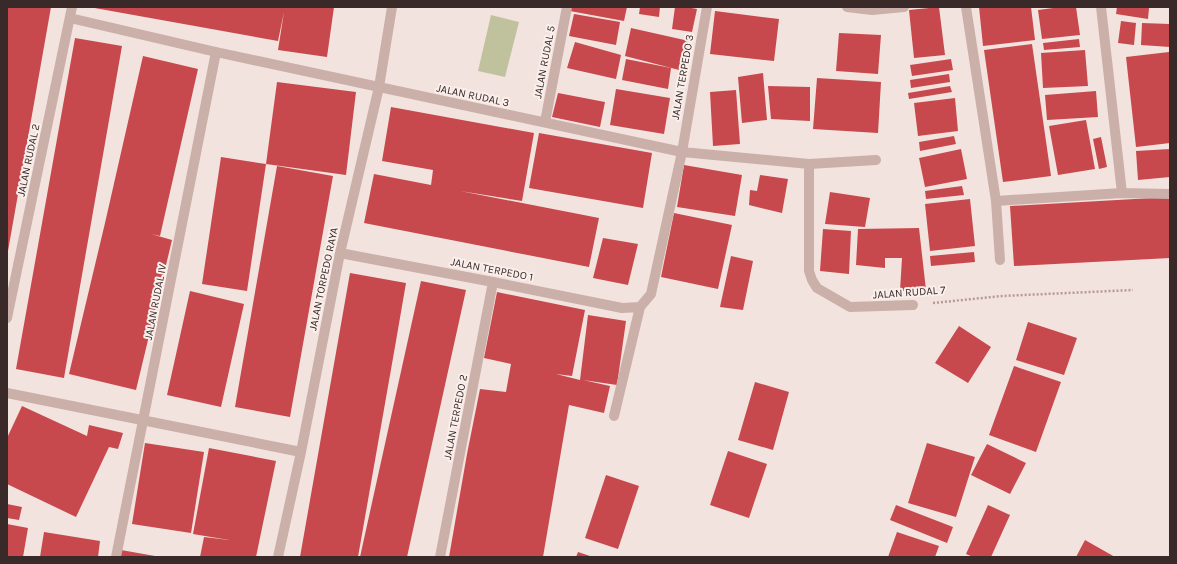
<svg xmlns="http://www.w3.org/2000/svg" width="1177" height="564" viewBox="0 0 1177 564" font-family="Karla,sans-serif">
<style>
.green{fill:#c0c29e}
.building{fill:#c7494d}
.lines{fill:none;stroke-linecap:round;stroke-linejoin:round}
.path{stroke:#b79994;stroke-width:2.5;stroke-dasharray:2 2;stroke-linecap:butt}
.minor{stroke:#cbb0aa;stroke-width:10}
.labels{text-anchor:middle;stroke-width:4;stroke-linejoin:round;paint-order:stroke}
.street-label{font-size:11px;fill:#392a29;stroke:#faefeb}
</style>
<rect width="100%" height="100%" fill="#f3e3de"/>
<path class="green" d="M491 15 519 22 505 77 478 71Z"/>
<path class="building" d="M7 7H51L8 251H7Z
M89 7H334L327 57 278 50 284 12 278 41Z
M571 7H627L624 21 570 11Z
M640 7H660L659 17 639 14Z
M675 7H686L697 9 692 32 672 29Z
M939 7 945 55 914 58 909 10Z
M979 7H1031L1035 40 983 46Z
M1061 7H1076L1080 35 1042 39 1038 10Z
M1117 7H1140L1149 8 1148 19 1116 14Z
M715 11 779 19 774 61 710 54Z
M574 14 620 22 616 45 569 36Z
M1121 21 1136 23 1134 45 1118 43Z
M1142 23 1170 24V47L1141 45Z
M631 28 689 41 683 71 625 56Z
M839 33 881 35 878 74 836 71Z
M75 38 122 46 64 378 16 369Z
M1079 39 1080 47 1044 50 1043 43Z
M575 42 621 55 616 79 567 68Z
M1032 44 1051 176 1003 182 984 50Z
M1085 50 1088 86 1043 88 1041 53Z
M1169 52 1170 64V143L1136 147 1126 57Z
M143 56 198 69 160 236 151 234 172 240 136 390 69 374 105 223Z
M626 59 671 68 668 89 622 80Z
M951 59 953 70 912 76 910 65Z
M763 73 767 120 742 123 738 77Z
M949 74 950 82 911 88 910 80Z
M817 78 881 82 878 133 813 129Z
M277 82 356 92 346 175 266 164Z
M768 86 810 87V121L771 119Z
M950 86 952 92 909 99 908 93Z
M616 89 670 98 664 134 610 125Z
M736 90 740 144 713 146 710 92Z
M1096 91 1098 117 1047 120 1045 95Z
M558 93 605 102 600 127 552 117Z
M955 98 958 131 918 136 914 103Z
M391 107 534 133 522 201 460 191 599 218 589 267 364 223 374 174 431 185 433 170 382 161Z
M1086 120 1095 169 1058 175 1049 126Z
M539 133 652 153 643 208 529 188Z
M954 136 956 144 920 151 919 142Z
M1101 137 1107 167 1099 169 1093 139Z
M961 149 967 179 925 187 919 158Z
M1170 149V177L1138 180 1136 151Z
M221 157 266 164 247 291 202 284Z
M684 165 742 175 735 216 677 207Z
M277 166 333 176 290 417 235 407Z
M760 175 788 179 782 213 749 205 750 190 757 191Z
M962 186 964 195 926 199 925 191Z
M830 192 870 198 865 227 825 224Z
M1170 197V258L1014 266 1010 206Z
M970 199 975 246 930 251 925 204Z
M674 213 732 225 718 289 661 277Z
M919 228 926 290 900 291 902 258H885V268L856 265 858 229Z
M823 229 851 231 849 274 820 271Z
M603 238 638 244 628 285 593 278Z
M974 252 975 262 931 266 930 256Z
M731 256 753 261 743 310 720 307Z
M350 273 406 283 396 341 358 557H300Z
M421 281 466 290 407 557H360Z
M190 291 244 304 221 407 167 395Z
M497 292 585 310 572 376 556 374 580 380 588 315 626 321 617 385 583 380 610 386 604 413 569 405 543 557H449L467 454 480 389 506 392 511 364 484 358Z
M1028 322 1077 338 1064 375 1016 360Z
M959 326 991 347 968 383 935 363Z
M1014 366 1061 382 1036 452 989 435Z
M755 382 789 392 773 450 738 440Z
M22 406 87 436 89 425 123 433 118 449 109 447 76 517 7 484V438Z
M145 443 204 452 191 533 132 524Z
M927 443 975 457 956 517 908 503Z
M987 444 1026 463 1010 494 971 475Z
M209 448 276 461 256 557H200L204 537 229 540 193 534Z
M728 451 767 464 749 518 710 505Z
M606 475 639 486 618 549 585 538Z
M7 504 22 507 19 520 7 518Z
M896 505 953 527 947 543 890 520Z
M988 505 1010 515 991 557H973L966 554Z
M7 524 28 528 23 557H7Z
M44 532 100 541 98 557H40Z
M897 532 939 546 935 557H888Z
M1085 540 1115 557H1076Z
M121 550 155 556V557H120Z
M578 552 593 557H576Z"/>
<g class="lines">
<path class="path" d="M933 303 1002 296 1133 290"/>
<path class="minor" d="M847 7 872 10 904 7
M966 7 996 201 1000 260
M1101 7 1122 193
M70 18 216 52 682 152 809 164 876 160
M545 122 567 7
M809 164V271L812 280 817 288 850 307 913 305
M996 201 1122 193 1170 194
M340 253 493 282 622 308 640 307
M7 318 72 7
M7 393 301 452
M614 416 640 307 651 294 682 152 707 7
M116 557 216 52
M278 557 301 452 340 253 379 87 392 7
M440 557 493 282"/>
</g>
<g class="labels">
<g class="street-label">
<text transform="translate(544 62) rotate(-79)" y="4">JALAN RUDAL 5</text>
<text transform="translate(682 77) rotate(-80)" y="4">JALAN TERPEDO 3</text>
<text transform="translate(473 95) rotate(12)" y="4">JALAN RUDAL 3</text>
<text transform="translate(28 160) rotate(-78)" y="4">JALAN RUDAL 2</text>
<text transform="translate(492 269) rotate(11)" y="4">JALAN TERPEDO 1</text>
<text transform="translate(323 279) rotate(-78)" y="4">JALAN TORPEDO RAYA</text>
<text transform="translate(909 292) rotate(-4)" y="4">JALAN RUDAL 7</text>
<text transform="translate(155 302) rotate(-79)" y="4">JALAN RUDAL IV</text>
<text transform="translate(455 417) rotate(-79)" y="4">JALAN TERPEDO 2</text>
</g>
</g>
<rect width="1177" height="564" fill="none" stroke="#392a29" stroke-width="16"/>
</svg>
